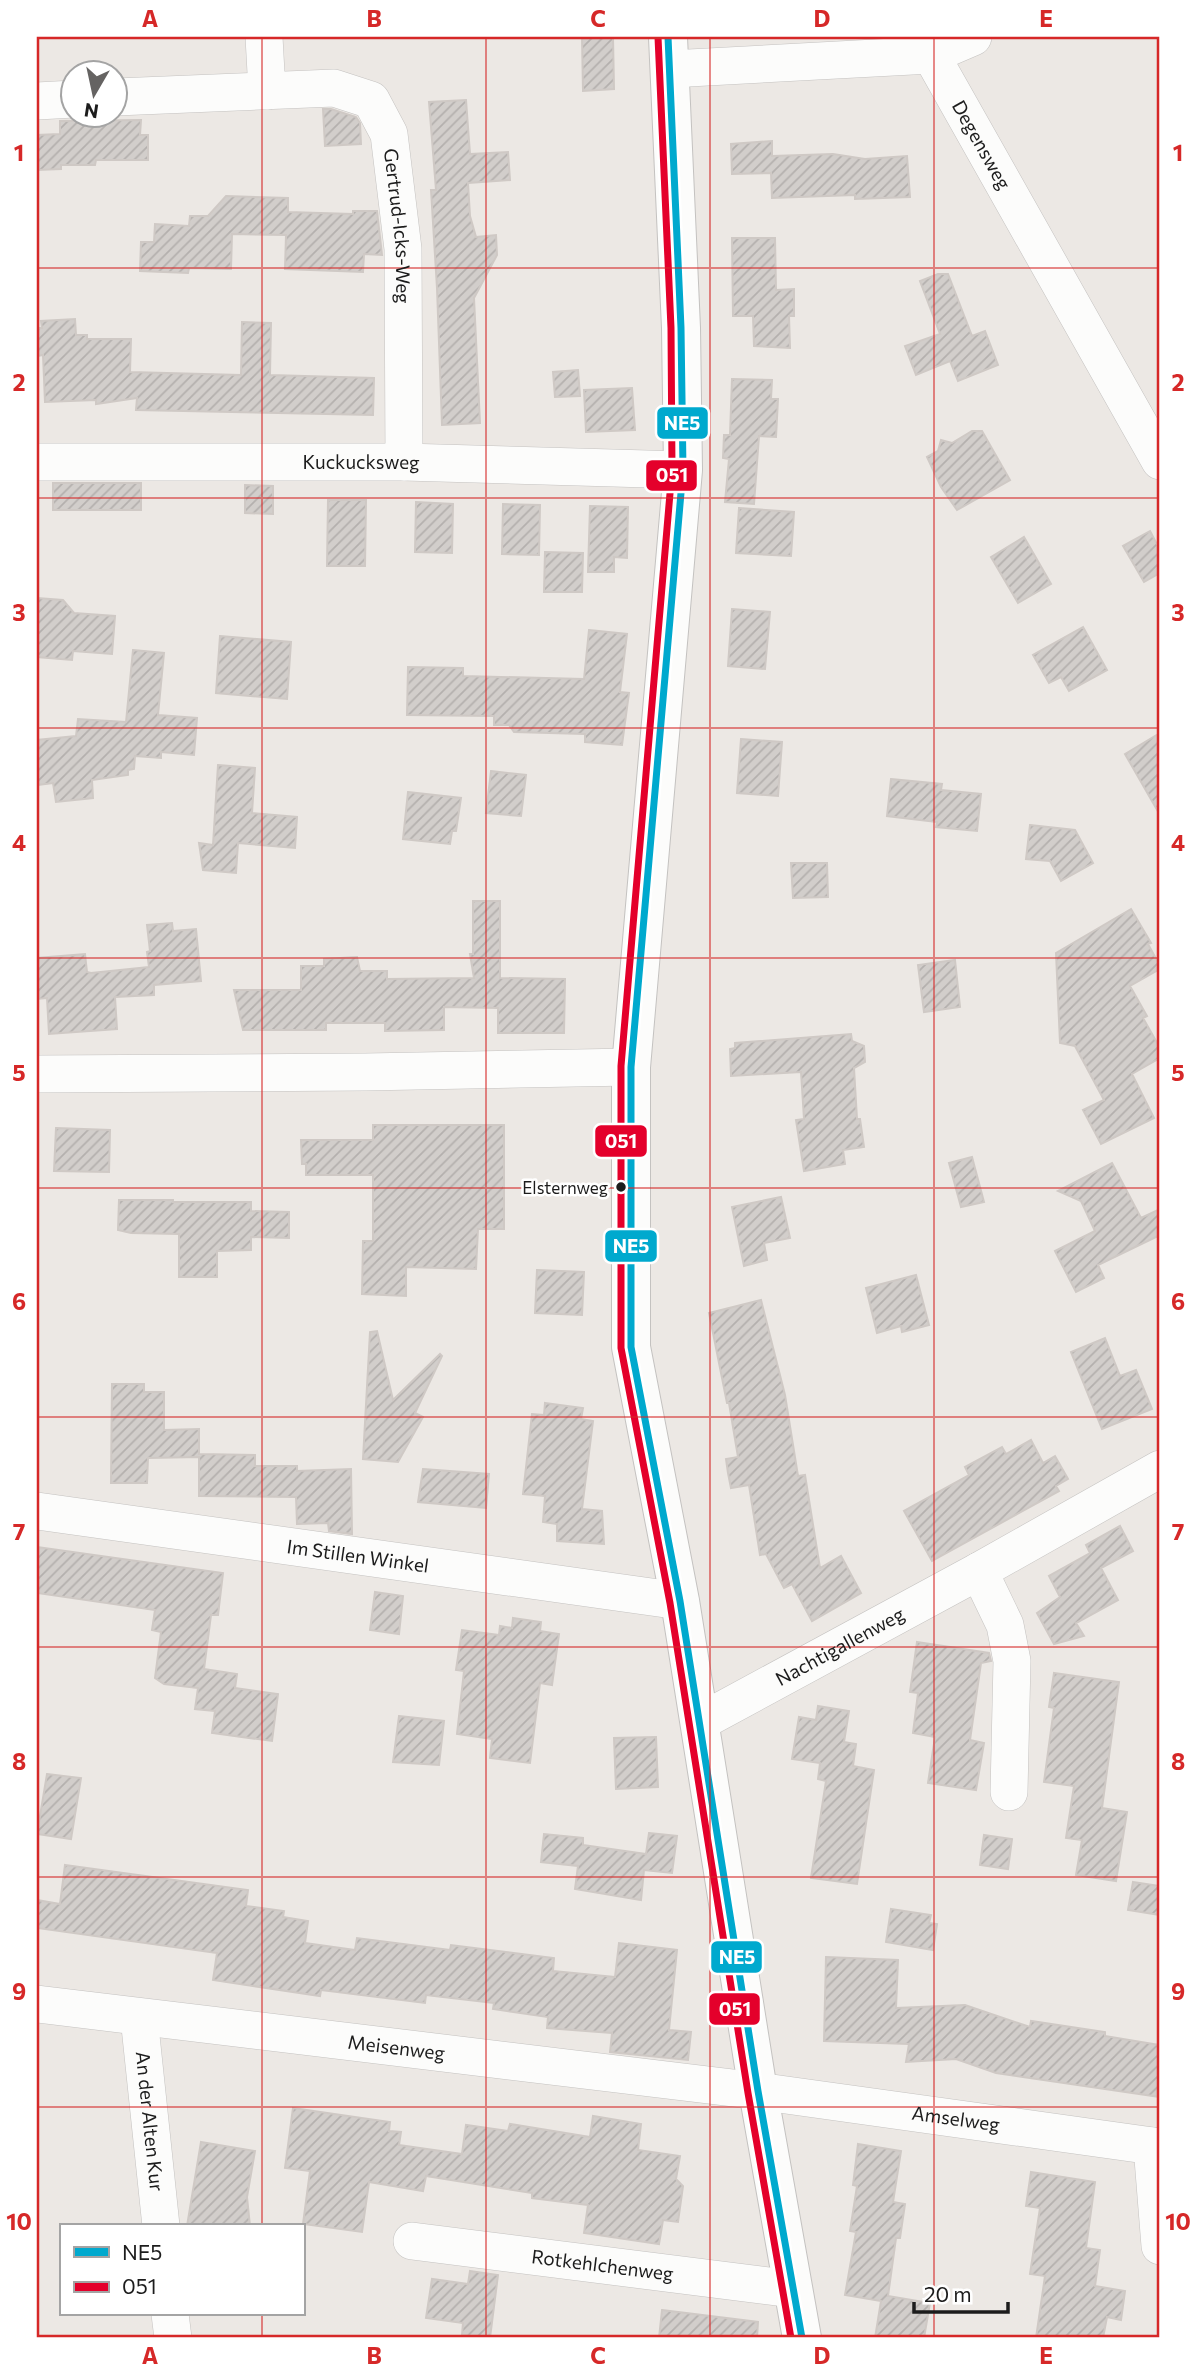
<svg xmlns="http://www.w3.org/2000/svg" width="1197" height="2375" viewBox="0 0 1197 2375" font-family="Commissioner,sans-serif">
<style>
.building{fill:url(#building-hatch);stroke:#cfc9c5;stroke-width:2}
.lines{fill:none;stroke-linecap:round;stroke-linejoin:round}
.minor-casing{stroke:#c4c2c0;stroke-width:38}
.tertiary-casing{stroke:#c4c2c0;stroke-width:40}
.minor{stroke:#fcfcfb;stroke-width:37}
.tertiary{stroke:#fcfcfb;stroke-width:38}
.bus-1-casing{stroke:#fff;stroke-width:12}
.bus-2-casing{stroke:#fff;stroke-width:12}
.bus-1{stroke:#00a9ce;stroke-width:7}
.bus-2{stroke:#e4002b;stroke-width:7}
.grid{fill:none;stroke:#d62828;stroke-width:2;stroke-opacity:0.55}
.bus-dot{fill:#1c1c1c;stroke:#fff;stroke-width:2.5}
.labels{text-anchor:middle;stroke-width:5;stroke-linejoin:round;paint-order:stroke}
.bus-label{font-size:17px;fill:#1c1c1c;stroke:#fff;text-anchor:end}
.street-label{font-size:19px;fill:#1c1c1c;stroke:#fff}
.line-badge{stroke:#fff;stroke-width:2.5}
.badge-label{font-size:19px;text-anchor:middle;font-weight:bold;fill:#fff}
.neatline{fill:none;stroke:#d62828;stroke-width:2.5}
.grid-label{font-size:23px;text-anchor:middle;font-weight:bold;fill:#d62828}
</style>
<defs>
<pattern id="building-hatch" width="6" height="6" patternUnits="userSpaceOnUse" patternTransform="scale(1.75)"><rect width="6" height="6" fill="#d2cecb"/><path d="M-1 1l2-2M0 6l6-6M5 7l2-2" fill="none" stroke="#b4b0ae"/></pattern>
</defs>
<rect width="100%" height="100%" fill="#ece8e4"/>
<path class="building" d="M582 37 613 38 614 89 583 91Z
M466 100 470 154 508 152 510 180 468 183 470 216 476 237 496 235 497 255 474 298 480 423 442 425 437 288 431 190H436L429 102Z
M323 109H331L356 117 360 123 361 144 325 146Z
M141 120 140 135H148V160H96L95 165H61V169L37 170V135L60 134V121Z
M772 141V156L833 154 865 159 907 156 910 197 855 199V195L772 198 771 173 732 174 731 144Z
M226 196 288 198V212L353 214V211H377L382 255 364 254 363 272 285 269 286 235 232 234 231 269 189 268 188 273 140 271 141 242H154L155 224 189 226 190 216H208Z
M732 238H775L776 290 794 289V316H789L790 348 754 346 753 316H733Z
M938 274H948L972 336 985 331 998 365 958 381 950 361 916 375 905 346 940 334 920 281Z
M75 319 76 335H87V339H131L130 372 241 375 242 322 271 323 270 375 374 378 373 415 136 410 137 398 96 404V400L45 402 43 355 37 356V328H42L41 321Z
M578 370 580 396 555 397 553 372Z
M732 379 772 380 771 399H778L776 437 759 436 754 504 725 502 729 459 723 458 724 435H730Z
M632 388 635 430 586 432 584 390Z
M972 431H982L1010 480 957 510 941 487 927 457 938 451 941 440 952 443Z
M53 483H141V510H53Z
M245 485 273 486V514L245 513Z
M328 500H366L365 566H327Z
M416 502 453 504 452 553 415 552Z
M503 504 540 505 539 555 502 554Z
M590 506 628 507 627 558 614 557V572H588Z
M739 508 794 512 791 556 736 553Z
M1150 531 1160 550V573L1144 582 1123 546Z
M1024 537 1051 584 1018 603 991 557Z
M545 552 583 553 582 592H544Z
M37 598 63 600 74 613 115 616 112 654 73 651 72 660 37 657Z
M732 609 770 612 765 669 728 666Z
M1083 627 1107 670 1069 691 1061 677 1049 683 1033 655Z
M589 630 627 634 620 692 629 693 622 745 585 742V734L514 732 509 725H494V716L407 715 408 667 463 668V676L584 679Z
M220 636 291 642 287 699 216 693Z
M133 650 164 653 158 715 197 718 194 755 161 752V758L135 756 134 769 128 770V775L92 780 93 798 56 802 53 783 37 785V740L76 736 78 719 126 722Z
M1160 733V815L1125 754Z
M741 739 782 742 778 796 737 793Z
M218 765 255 768 252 813 297 817 295 848 238 843 236 873 203 870 199 843 213 845Z
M491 771 526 775 521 816 486 813Z
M891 779 942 784 941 790 981 794 977 831 936 827 937 822 887 816Z
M408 792 461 798 456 831H452L450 844 403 839Z
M1030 825 1075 830 1093 863 1061 881 1050 861 1026 859Z
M791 863H827L828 897 793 898Z
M473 901H500V978L565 979 564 1033H498V1008L444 1007V1030L385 1031V1023H326V1030H243L234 990H301V966H324V959L357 957 360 971H387V979L474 978 470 954H473Z
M1131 909 1151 943 1148 944 1160 966V969L1130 986 1147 1016 1143 1018 1160 1048V1058L1132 1074 1154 1118 1101 1144 1083 1110 1104 1100 1075 1046 1060 1043 1056 953Z
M172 923 173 931 196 929 201 981 154 985V995L115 997 117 1029 49 1034 47 998 37 999V958L85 954 87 972 91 973 149 967 147 952 150 951 147 925Z
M955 960 960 1007 924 1012 918 965Z
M851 1034 852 1041 864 1046 865 1062 854 1068 857 1119H860L864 1147 843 1150 845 1164 804 1171 796 1120 804 1119 801 1072 731 1076 730 1049 735 1048V1043Z
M373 1125H504V1229H478L476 1269 406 1267V1296L362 1294 363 1241H373V1175H306V1164H302L301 1140H373Z
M56 1128 110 1130 109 1172 54 1171Z
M972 1157 984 1202 961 1207 949 1163Z
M1112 1163 1141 1218 1160 1209V1235L1098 1265 1104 1278 1076 1292 1055 1251 1095 1231 1081 1201 1058 1191Z
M781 1197 790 1238 764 1243 767 1260 744 1266 732 1207Z
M119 1200H173V1202H251V1211L289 1212V1238L251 1237V1250L217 1251V1277H179V1234L131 1233 118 1230Z
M537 1270 584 1272 582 1315 535 1313Z
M916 1275 929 1325 902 1332 901 1326 877 1333 866 1288Z
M761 1300 785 1395 798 1476 805 1475 820 1568 841 1556 861 1593 812 1621 792 1584 784 1588 766 1554 760 1555 749 1485 731 1488 728 1473 726 1459 738 1457 729 1403H727L709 1313Z
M377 1331 393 1400 440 1354 442 1356 415 1413 423 1417 398 1462 363 1459 370 1332Z
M1105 1338 1120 1376 1136 1370 1152 1409 1102 1429 1071 1352Z
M112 1384H144V1392H164V1430L199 1429V1454L255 1455V1466H297V1471L351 1469 352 1534 329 1531 328 1523 297 1524 296 1497 199 1496V1457L148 1458 147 1483H111Z
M545 1403 583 1408 581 1419 593 1421 582 1509 602 1511 604 1544 557 1541V1524L543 1522 545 1496 523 1494 532 1414 544 1415Z
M1031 1440 1043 1463 1055 1456 1068 1479 1056 1486 1059 1491 932 1561 904 1511 969 1475 965 1467 1002 1447 1006 1454Z
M423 1469 489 1474 486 1508 418 1502Z
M1120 1526 1133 1551 1101 1568 1118 1600 1076 1623 1084 1636 1054 1644 1037 1613 1060 1597 1049 1576 1090 1553 1086 1545Z
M37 1547 223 1573 218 1615H211L204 1669 237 1674 235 1688 278 1694 272 1741 212 1733 215 1711 195 1709 198 1688 164 1684 155 1678 161 1632 152 1630 155 1610 37 1593Z
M375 1592 403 1596 399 1634 370 1630Z
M513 1618 541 1622 540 1631 559 1634 552 1685 540 1683 530 1763 490 1758 492 1739 457 1734 464 1671 456 1670 462 1630 499 1635 500 1626 512 1628Z
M917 1642 989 1653 991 1661 981 1663 970 1740 984 1743 976 1790 928 1783 935 1737 913 1733 918 1693 910 1692Z
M1054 1673 1119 1682 1102 1808 1127 1812 1116 1881 1076 1875 1082 1840 1066 1838 1074 1786 1044 1782 1054 1708 1049 1707Z
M818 1706 849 1711 844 1742 856 1744 853 1766 874 1770 857 1884 811 1878 826 1781 818 1779 820 1763 792 1759 799 1717 816 1720Z
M399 1716 444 1721 439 1765 393 1762Z
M656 1737 658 1787 616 1789 614 1738Z
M47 1774 81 1778 71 1839 37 1834Z
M649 1833 677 1836 672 1873 644 1870 641 1900 575 1889 578 1866 541 1862 544 1834 583 1838V1845L646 1854Z
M984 1835 1012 1839 1008 1869 980 1865Z
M65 1865 248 1890 246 1906 284 1911 283 1917 308 1921 305 1943 355 1950 357 1938 450 1950 451 1945 554 1958 553 1971 615 1977 619 1943 677 1950 669 2030 691 2032 688 2060 610 2052 612 2033 547 2028 548 2017 493 2009 494 2003 426 1995 425 2003 321 1990 320 1996 213 1980 217 1953 37 1928V1900L60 1904Z
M1133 1882 1160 1886V1915L1128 1910Z
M891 1909 931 1915 929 1923 937 1924 933 1950 886 1942Z
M826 1957 898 1960 896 2008 965 2005 1030 2027 1031 2021 1105 2032V2036L1160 2045V2097L996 2073 956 2059 906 2062 909 2044 824 2041Z
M293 2108 390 2122 389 2131 401 2132 399 2145 462 2154 466 2125 508 2131 510 2124 590 2137 593 2116 641 2124 638 2150 680 2156 676 2179 683 2186 678 2222 663 2220 659 2244 584 2233 588 2205 532 2198V2193L426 2176 423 2191 369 2182 362 2232 303 2224 310 2171 285 2168Z
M201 2142 255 2151 247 2197 250 2226H187Z
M858 2144 901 2151 893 2202 905 2204 900 2238H896L888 2296 930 2303 924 2338H875L881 2301 845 2295 856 2232 850 2231 857 2186 853 2185Z
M1031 2172 1095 2182 1086 2248 1100 2250 1095 2286 1125 2291 1121 2320 1107 2317 1103 2338H1036L1045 2276 1030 2274 1040 2208 1026 2206Z
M470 2271 498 2275 490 2338 462 2335 463 2323 426 2318 432 2279 468 2284Z
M662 2310 758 2322 757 2338H659Z"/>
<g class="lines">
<defs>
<g id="minor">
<path d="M264 37 267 91"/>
<path id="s1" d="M931 55 1160 461"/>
<path d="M670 69 931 55 973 37"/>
<path id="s2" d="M116 97 334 88 371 100 389 134 403 249 404 462"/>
<path d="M37 101 74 99"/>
<path id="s3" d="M37 462H404L683 470"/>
<path d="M37 1074 365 1072 631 1067"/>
<path id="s4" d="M37 1511 680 1601"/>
<path d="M979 1571 1005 1625 1012 1661 1009 1792"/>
<path id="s5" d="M700 1722 979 1571 1160 1469"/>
<path id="s6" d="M37 2004 758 2091 1160 2147"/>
<path id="s7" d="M139 2017 161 2226"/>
<path d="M1152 2146 1160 2246"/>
<path id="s8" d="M412 2241 793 2289"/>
<path d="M170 2314 173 2338"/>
</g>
<path id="tertiary" d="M668 37 681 328 683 470 631 1067V1347L680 1601 758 2091 802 2338"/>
</defs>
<use href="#minor" class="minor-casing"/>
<use href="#tertiary" class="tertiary-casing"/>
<use href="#minor" class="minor"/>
<use href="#tertiary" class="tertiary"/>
<defs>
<path id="bus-1" d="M668 37 681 328 683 470 631 1067V1347L680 1601 758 2091 802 2338"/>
<path id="bus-2" d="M658 37 671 328 672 470 621 1066V1348L670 1603 748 2093 791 2338"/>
</defs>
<use href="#bus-1" class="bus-1-casing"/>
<use href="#bus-2" class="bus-2-casing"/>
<use href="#bus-1" class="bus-1"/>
<use href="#bus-2" class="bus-2"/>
</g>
<path class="grid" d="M262 37V2226M486 37V2338M710 37V2338M934 37V2338M37 268H1160M37 498H1160M37 728H1160M37 958H1160M37 1188H1160M37 1417H1160M37 1647H1160M37 1877H1160M37 2107H1160M262 2314V2338"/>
<circle class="bus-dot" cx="621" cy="1187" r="6"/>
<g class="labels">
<g class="bus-label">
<text x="608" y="1194">Elsternweg</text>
</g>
<g class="street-label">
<text dy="7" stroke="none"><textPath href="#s1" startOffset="103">Degensweg</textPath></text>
<text dy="7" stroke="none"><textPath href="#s2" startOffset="388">Gertrud-Icks-Weg</textPath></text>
<text dy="7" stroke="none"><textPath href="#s3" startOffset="324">Kuckucksweg</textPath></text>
<text dy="7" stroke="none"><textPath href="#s4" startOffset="324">Im Stillen Winkel</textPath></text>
<text dy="7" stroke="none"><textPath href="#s5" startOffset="159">Nachtigallenweg</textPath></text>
<text dy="7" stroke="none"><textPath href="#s6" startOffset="362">Meisenweg</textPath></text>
<text dy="7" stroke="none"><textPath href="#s6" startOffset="926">Amselweg</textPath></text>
<text dy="7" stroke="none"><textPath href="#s7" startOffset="105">An der Alten Kur</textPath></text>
<text dy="7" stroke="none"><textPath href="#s8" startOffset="192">Rotkehlchenweg</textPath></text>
</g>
</g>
<g class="line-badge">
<rect x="656" y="406" width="53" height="34" rx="7" fill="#00a9ce"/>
<rect x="645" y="459" width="53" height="33" rx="7" fill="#e4002b"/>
<rect x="594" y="1124" width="54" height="34" rx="7" fill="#e4002b"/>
<rect x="604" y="1229" width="54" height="34" rx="7" fill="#00a9ce"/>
<rect x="710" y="1940" width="53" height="34" rx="7" fill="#00a9ce"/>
<rect x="708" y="1992" width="53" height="34" rx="7" fill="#e4002b"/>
</g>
<g class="badge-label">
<text x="682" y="430">NE5</text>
<text x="672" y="482">051</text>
<text x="621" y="1148">051</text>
<text x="631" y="1253">NE5</text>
<text x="737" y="1964">NE5</text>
<text x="735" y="2016">051</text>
</g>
<rect width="1197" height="2375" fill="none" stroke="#ffffff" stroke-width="77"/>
<rect x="60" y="2224" width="245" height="91" fill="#ffffff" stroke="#a4a4a4" stroke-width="2"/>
<rect x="74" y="2247" width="35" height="10" fill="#00a9ce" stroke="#a4a4a4" stroke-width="2"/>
<text x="122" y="2260" font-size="21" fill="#1c1c1c">NE5</text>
<rect x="74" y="2282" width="35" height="10" fill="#e4002b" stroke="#a4a4a4" stroke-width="2"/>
<text x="122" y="2294" font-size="21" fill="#1c1c1c">051</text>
<g transform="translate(94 94) rotate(189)"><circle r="33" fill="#ffffff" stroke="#a4a4a4" stroke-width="2"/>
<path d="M0-5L12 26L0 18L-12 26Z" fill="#656362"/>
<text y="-10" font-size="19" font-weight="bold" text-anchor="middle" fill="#1c1c1c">N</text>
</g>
<path d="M914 2302v10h94v-10" fill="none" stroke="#1c1c1c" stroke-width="3.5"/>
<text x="924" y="2302" font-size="21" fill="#1c1c1c" stroke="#ffffff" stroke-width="5" paint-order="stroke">20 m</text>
<rect x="38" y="38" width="1120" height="2298" class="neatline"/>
<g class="grid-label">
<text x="150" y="27">A</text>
<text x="374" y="27">B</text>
<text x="598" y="27">C</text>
<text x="822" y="27">D</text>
<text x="1046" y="27">E</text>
<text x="19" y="161">1</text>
<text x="1178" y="161">1</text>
<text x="19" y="391">2</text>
<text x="1178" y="391">2</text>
<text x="19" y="621">3</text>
<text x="1178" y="621">3</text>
<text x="19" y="851">4</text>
<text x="1178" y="851">4</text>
<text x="19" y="1081">5</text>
<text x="1178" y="1081">5</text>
<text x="19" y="1310">6</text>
<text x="1178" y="1310">6</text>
<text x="19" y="1540">7</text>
<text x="1178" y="1540">7</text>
<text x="19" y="1770">8</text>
<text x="1178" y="1770">8</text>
<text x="19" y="2000">9</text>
<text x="1178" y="2000">9</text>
<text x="19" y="2230">10</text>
<text x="1178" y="2230">10</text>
<text x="150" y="2364">A</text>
<text x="374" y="2364">B</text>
<text x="598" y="2364">C</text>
<text x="822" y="2364">D</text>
<text x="1046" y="2364">E</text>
</g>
</svg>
